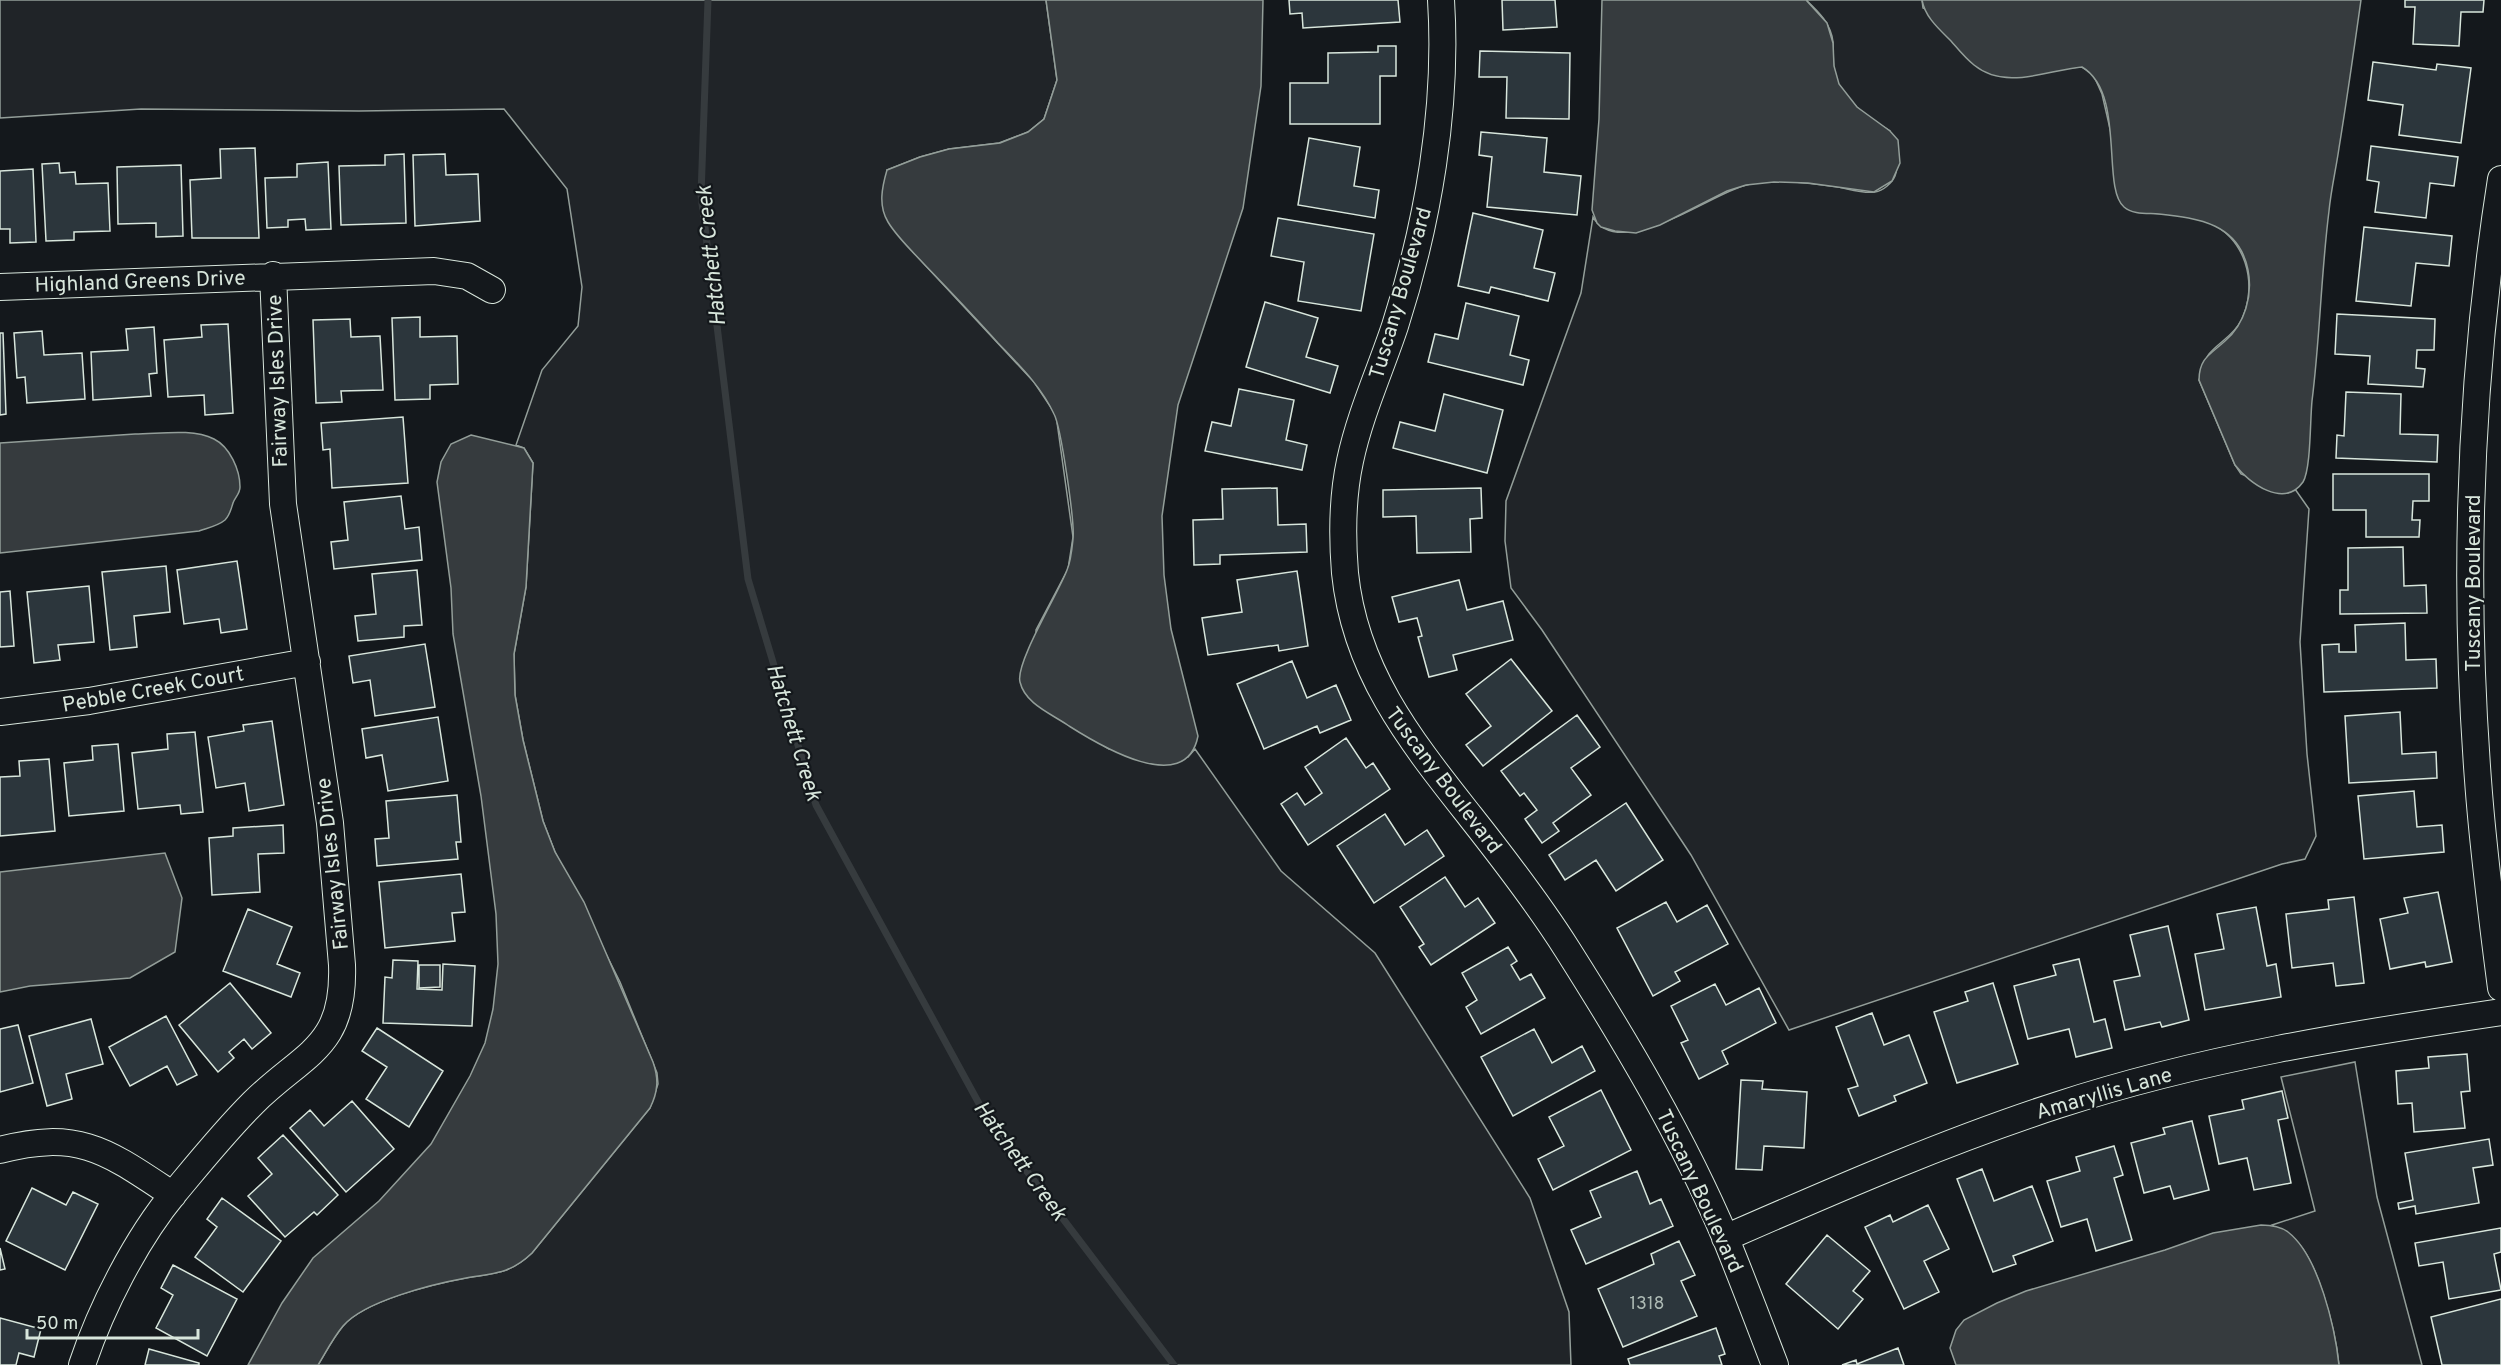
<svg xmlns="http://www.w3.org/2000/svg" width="2501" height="1365" viewBox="0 0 2501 1365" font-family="Overpass,sans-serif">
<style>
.green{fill:#202428;stroke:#939e99;stroke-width:1.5}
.water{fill:#363b3e;stroke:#939e99;stroke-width:1.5}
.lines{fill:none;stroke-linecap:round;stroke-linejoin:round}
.stream{stroke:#363b3e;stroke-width:7}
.building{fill:#2c363c;stroke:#d8e6dc;stroke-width:1.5}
.minor-casing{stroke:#d8e6dc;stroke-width:28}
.minor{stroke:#14181c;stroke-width:26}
.labels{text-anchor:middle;stroke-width:4.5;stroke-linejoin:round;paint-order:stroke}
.number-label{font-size:18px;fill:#adbab4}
.street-label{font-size:21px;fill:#d8e6dc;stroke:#14181c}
.water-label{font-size:22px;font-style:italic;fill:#d8e6dc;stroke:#14181c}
</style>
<rect width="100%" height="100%" fill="#14181c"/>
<path class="green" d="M0 0H1046L1057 80 1044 119 1028 132 999 143 949 149 920 157 887 170 913 252 1034 382 1056 415 1073 537 1068 569 1036 630 1039 706 1109 749 1188 757 1195 749 1281 871 1375 953 1530 1198 1569 1312 1571 1365H318C326 1352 333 1338 343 1326 364 1301 433 1284 466 1278 495 1273 510 1274 532 1253L650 1108 658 1084 657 1073 620 982 555 852 543 821 523 740 515 695 514 654 526 587 533 463 524 448 516 445 542 370 578 326 582 287 567 189 504 109 359 111 141 109 0 118Z
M1806 0H1922L1923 8 2071 68 2082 67 2093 74 2102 94 2111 133 2114 169 2136 212C2159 214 2184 213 2205 221 2246 235 2259 285 2241 321 2233 336 2219 342 2209 354 2204 360 2202 372 2199 380L2235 465 2241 474 2288 493 2295 489 2309 509 2300 642 2307 754 2316 836 2305 859 2282 864 1789 1030 1691 855 1542 630 1511 588 1505 541 1506 501 1581 293 1593 217C1619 262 1710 195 1743 186 1773 177 1808 183 1838 187 1849 189 1864 194 1875 192 1883 191 1892 183 1895 176 1900 165 1892 143 1890 131 1869 118 1842 100 1835 75 1832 64 1834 53 1833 42 1831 24 1819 12 1806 0Z
M2355 1062 2377 1197 2422 1365H2339C2336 1334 2318 1256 2292 1237 2286 1232 2278 1229 2272 1225L2315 1211 2281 1077Z"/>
<path class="water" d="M1046 0H1263L1261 86 1243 208 1178 405 1162 516 1164 575 1171 629 1198 736C1186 798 1099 745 1069 726 1052 714 1025 704 1020 682 1015 663 1059 592 1067 570 1071 561 1072 549 1073 539 1075 523 1061 427 1054 414 1041 386 1019 365 998 343 974 316 949 290 924 264 912 251 897 237 888 222 878 206 882 187 887 170L920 157 949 149 1000 143 1028 132 1044 119 1057 80Z
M1602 0H1806L1827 23 1833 43 1834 66 1839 84 1857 107 1890 131 1898 140 1900 163 1892 181 1874 192 1808 183 1774 182 1746 185 1727 191 1660 225 1636 233 1615 231 1601 227 1597 223 1592 210 1599 119Z
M1922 0H2361C2354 50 2347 99 2339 148 2336 169 2331 190 2329 211 2321 274 2320 338 2312 401 2310 420 2311 469 2303 482 2284 509 2249 483 2235 465L2199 380C2199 358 2211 354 2225 341 2245 324 2253 295 2248 270 2239 224 2199 218 2159 214 2148 213 2133 215 2124 207 2101 188 2126 93 2082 67 2047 70 2006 91 1974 65 1965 58 1958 49 1951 41 1939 29 1925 17 1922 0Z
M135 434C159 434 192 428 214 439 230 447 240 470 240 487 240 494 235 497 233 503 231 509 230 515 225 520 218 526 207 528 199 531L0 553V443Z
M471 435 524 448 533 463 526 587 514 654 515 695 523 740 543 821 555 852 584 902 653 1062C659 1079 658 1092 650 1108L532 1253C510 1274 495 1273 466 1278 433 1284 364 1301 343 1326 333 1338 326 1352 318 1365H248L282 1303 313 1258 379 1201 431 1144 470 1076 485 1043 493 1009 498 964 496 914 481 796 453 634 451 588 437 482 441 462 451 444Z
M165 853 182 898 175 952 130 978 30 986 0 992V872Z
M2261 1225C2271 1225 2280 1226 2288 1232 2319 1256 2335 1328 2339 1365H1956L1950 1348 1956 1330 1964 1320 1997 1303 2026 1291 2165 1250 2213 1233Z"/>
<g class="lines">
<path class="stream" d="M708 0 701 195 748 579 816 805 988 1120 1174 1365"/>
</g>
<path class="building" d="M1289 0H1398L1400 22 1303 28 1302 13 1290 14Z
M1502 0H1555L1557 27 1503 30Z
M2405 0H2484L2483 12H2461L2459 46 2413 44 2415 7H2405Z
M1378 46H1396V76H1380V124H1290V83H1328V53L1378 52Z
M1480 51 1570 53 1569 119 1506 118 1507 77H1479Z
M2373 62 2436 70 2437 64 2471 68 2461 143 2399 135 2403 105 2368 100Z
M1481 132 1547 138 1544 172 1581 176 1577 215 1487 207 1492 157 1479 155Z
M1309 138 1360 147 1354 186 1379 190 1375 218 1298 205Z
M2371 146 2458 157 2454 186 2430 183 2426 218 2375 212 2379 182 2367 180Z
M255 148 259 238H192L190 180 221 178 220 149Z
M404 154 406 223 341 225 339 166 385 165V155Z
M445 154 446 175 478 174 480 221 415 226 413 155Z
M328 162 331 229 306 230 305 219 288 220V227L267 228 265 178 297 177V164Z
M59 163 60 173 75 172 76 184 108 183 110 231 74 232V240L46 241 42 164Z
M181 165 183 236 156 237V223L118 224 117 167Z
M33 169 36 242 10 243V229H0V171Z
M1473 213 1543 230 1534 268 1555 273 1548 301 1491 287 1489 293 1458 286Z
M1278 218 1374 234 1361 311 1298 301 1304 262 1271 256Z
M2364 227 2452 236 2449 266 2416 263 2411 306 2356 301Z
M1265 302 1318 318 1306 357 1338 366 1330 393 1246 367Z
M1466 303 1519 316 1510 355 1529 360 1523 385 1428 362 1435 334 1458 339Z
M2337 314 2435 319 2434 350H2417L2416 368 2425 369 2423 387 2368 384 2370 356 2335 354Z
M420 317V337L457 336 458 384 430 385V399L395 400 392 318Z
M350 319 351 337 380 336 383 390 341 391 342 402 316 403 313 320Z
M228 324 233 413 205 415 204 395 168 397 164 340 202 337 201 325Z
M154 327 157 373 149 374 151 396 93 400 91 352 128 350 126 329Z
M42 331 44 355 82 353 85 399 27 403 25 377 17 378 14 333Z
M0 333H3L6 414 0 415Z
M1239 389 1294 400 1286 440 1307 445 1302 470 1205 451 1212 422 1231 426Z
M2346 392 2401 394 2400 434 2438 435 2437 462 2336 458 2337 435 2344 436Z
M1444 394 1503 410 1487 473 1393 448 1400 422 1435 431Z
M403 417 408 483 332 488 330 449 323 450 321 423Z
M2333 474H2429V501H2413L2412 520H2420L2419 537H2366V510H2333Z
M1277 488 1278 525 1306 524 1307 552 1220 555V564L1194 565 1193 520 1223 519 1222 489Z
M1481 488 1482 518 1470 519 1471 552 1417 553 1416 516 1383 517V490Z
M401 496 405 529 419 527 422 560 334 569 331 542 348 540 344 502Z
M2403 547 2404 586 2426 585 2427 613 2340 614V590H2348V548Z
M237 561 247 629 221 633 219 619 184 624 177 570Z
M166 566 170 612 134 616 137 647 110 650 102 572Z
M417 570 422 625 404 626V637L358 641 355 616 376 614 372 574Z
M1297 571 1308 646 1279 651 1278 645 1208 655 1202 618 1242 612 1237 580Z
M1459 580 1467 610 1503 601 1513 640 1453 655 1457 670 1429 677 1418 637 1422 636 1417 618 1399 622 1392 597Z
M89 586 94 642 58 645 60 660 34 663 27 592Z
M10 591 14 646 0 647V592Z
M2405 623 2406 660 2436 659 2437 688 2324 692 2322 645 2339 644V652H2356L2355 625Z
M425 644 435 707 375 716 370 680 353 683 349 656Z
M1511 659 1552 711 1483 766 1466 745 1491 726 1466 694Z
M1292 661 1307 698 1336 685 1351 720 1320 733 1317 726 1264 749 1237 684Z
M2400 712 2402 754 2436 752 2437 778 2349 783 2345 716Z
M1577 715 1600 747 1571 768 1591 795 1553 823 1559 831 1542 843 1525 819 1537 810 1524 793 1520 796 1501 771Z
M438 717 448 781 388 791 382 755 366 758 362 729Z
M272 721 284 805 249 811 245 783 216 788 208 737 244 731 243 725Z
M195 732 203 812 181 814 180 805 138 809 132 753 168 749 167 734Z
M1346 738 1366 768 1373 763 1390 789 1308 845 1281 804 1297 793 1305 805 1322 793 1305 767Z
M118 744 124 811 69 816 64 763 93 760 92 746Z
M49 759 55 831 0 836V777L20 776 19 761Z
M2414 791 2417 827 2442 825 2444 852 2364 859 2358 796Z
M457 795 461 842H456L458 859 377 866 375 839 389 838 386 801Z
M1626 803 1663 860 1616 891 1596 860 1565 880 1549 855Z
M1385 814 1405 845 1427 830 1444 856 1374 903 1337 846Z
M283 825 284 853 258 854 260 892 212 895 209 838 233 836V828Z
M461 874 465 912 452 913 455 941 385 948 379 882Z
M1445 877 1465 907 1478 898 1495 923 1431 965 1419 947 1424 944 1400 907Z
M2438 892 2452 962 2426 967 2425 962 2390 969 2380 919 2408 913 2404 898Z
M2354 897 2364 983 2336 986 2333 963 2292 968 2286 914 2329 909 2328 900Z
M1666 902 1677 922 1707 905 1728 944 1675 972 1680 981 1653 996 1617 928Z
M2256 907 2267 966 2276 964 2281 997 2205 1010 2195 954 2224 949 2217 914Z
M248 909 292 927 277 964 300 973 291 997 223 971Z
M2168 926 2189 1020 2162 1027 2160 1022 2125 1030 2114 981 2140 976 2130 935Z
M1508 947 1517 961 1511 965 1520 980 1531 974 1545 998 1481 1034 1466 1007 1477 1000 1462 973Z
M2079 959 2094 1022 2105 1019 2112 1048 2076 1057 2069 1029 2028 1039 2014 986 2056 975 2053 965Z
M393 960 418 961 417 989 442 990 443 964 475 966 472 1026 383 1023 385 977 392 978Z
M419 965H440V987L419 988Z
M230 983 271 1033 252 1049 244 1039 229 1052 234 1058 218 1072 179 1025Z
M1993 983 2018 1064 1957 1083 1934 1012 1968 1001 1965 992Z
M1715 984 1726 1005 1759 988 1776 1023 1722 1051 1728 1064 1699 1079 1681 1043 1688 1040 1671 1006Z
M1872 1013 1884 1045 1909 1035 1927 1083 1894 1096 1896 1101 1859 1116 1848 1089 1858 1086 1836 1027Z
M166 1016 197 1075 177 1085 167 1066 130 1086 109 1047Z
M91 1019 103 1064 66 1074 72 1099 47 1106 29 1036Z
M18 1025 33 1083 0 1092V1029Z
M377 1028 443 1071 409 1127 366 1099 387 1067 362 1051Z
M1534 1029 1552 1063 1582 1046 1595 1071 1513 1116 1481 1057Z
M2467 1054 2470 1091 2461 1092 2465 1128 2414 1132 2412 1103 2398 1104 2396 1071 2429 1068 2428 1057Z
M1741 1080 1763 1081 1762 1089 1807 1092 1804 1148 1764 1146 1762 1170 1736 1169Z
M1601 1090 1631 1150 1553 1190 1538 1159 1564 1146 1549 1117Z
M2282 1091 2288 1118 2278 1120 2291 1183 2254 1190 2247 1158 2219 1164 2209 1116 2244 1109 2242 1100Z
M352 1101 394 1149 346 1192 290 1128 310 1110 324 1126Z
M2192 1121 2209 1190 2174 1199 2170 1186 2144 1193 2131 1143 2165 1134 2163 1128Z
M283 1135 338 1195 317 1215 314 1212 285 1237 248 1196 272 1174 258 1158Z
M2489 1139 2493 1165 2473 1168 2479 1203 2416 1214 2415 1206 2399 1209 2398 1203 2413 1200 2405 1153Z
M2114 1146 2123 1175 2114 1178 2132 1240 2096 1251 2087 1219 2061 1227 2047 1181 2080 1171 2076 1157Z
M1982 1169 1994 1201 2032 1186 2053 1241 2013 1256 2016 1264 1993 1272 1957 1179Z
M1637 1171 1650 1204 1661 1199 1673 1226 1586 1264 1571 1230 1601 1217 1590 1191Z
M32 1188 66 1205 73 1192 98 1204 65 1270 6 1241Z
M222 1198 281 1241 243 1292 195 1257 217 1227 207 1219Z
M1928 1205 1949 1249 1924 1261 1939 1292 1904 1309 1865 1227 1890 1215 1893 1222Z
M2501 1228V1252L2494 1254 2501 1290 2449 1299 2443 1262 2419 1266 2415 1243Z
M1827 1235 1870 1271 1853 1291 1863 1299 1838 1329 1786 1284Z
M1679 1241 1695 1275 1681 1281 1697 1316 1623 1347 1598 1289 1654 1264 1651 1254Z
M0 1248 5 1269 0 1270Z
M173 1265 237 1299 207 1356 156 1328 173 1295 161 1288Z
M2501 1299V1365H2442L2431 1317Z
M0 1318 41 1329 34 1357 19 1353 16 1365H0Z
M1716 1328 1725 1354 1719 1356 1722 1365H1630L1628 1359Z
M1898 1348 1904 1365H1842L1856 1360 1857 1364Z
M149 1349 199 1363V1365H145Z"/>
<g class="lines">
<defs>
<path id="minor" d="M1441 0C1448 108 1428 223 1395 326 1380 371 1360 414 1350 461 1342 498 1342 536 1345 573 1355 672 1411 741 1470 816 1504 859 1538 903 1567 949 1626 1042 1683 1138 1726 1239 1743 1281 1759 1323 1775 1365
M2501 179C2470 376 2463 582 2478 780 2483 850 2492 919 2501 988
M0 287 434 271 467 276 492 290
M0 712 89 701 307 662
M0 1150C80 1129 108 1152 173 1195
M1725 1238C1835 1190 1944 1142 2058 1105 2202 1058 2352 1034 2501 1012
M82 1365C101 1308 136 1239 175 1192 200 1162 225 1131 253 1103 303 1053 345 1049 342 965L330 823 283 504 273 275"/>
</defs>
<use href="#minor" class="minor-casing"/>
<use href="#minor" class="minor"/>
</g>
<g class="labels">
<g class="number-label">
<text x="1647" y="1309">1318</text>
</g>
<g class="street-label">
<text transform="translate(140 281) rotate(-2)" y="7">Highland Greens Drive</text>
<text transform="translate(1400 293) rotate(-74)" y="7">Tuscany Boulevard</text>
<text transform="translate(277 381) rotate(-92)" y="7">Fairway Isles Drive</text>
<text transform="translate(2473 583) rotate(-90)" y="7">Tuscany Boulevard</text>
<text transform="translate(153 689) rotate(-10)" y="7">Pebble Creek Court</text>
<text transform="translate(1444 780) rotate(53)" y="7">Tuscany Boulevard</text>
<text transform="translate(332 864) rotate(-96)" y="7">Fairway Isles Drive</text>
<text transform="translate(2104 1093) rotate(-16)" y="7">Amaryllis Lane</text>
<text transform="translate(1700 1191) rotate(65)" y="7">Tuscany Boulevard</text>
</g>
<g class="water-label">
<text transform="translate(710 256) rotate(-96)" y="8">Hatchett Creek</text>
<text transform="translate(795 732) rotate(73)" y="8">Hatchett Creek</text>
<text transform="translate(1021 1160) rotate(54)" y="8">Hatchett Creek</text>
</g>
</g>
<path d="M27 1329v9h171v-9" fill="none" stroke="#d8e6dc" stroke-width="3"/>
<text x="36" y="1329" font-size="18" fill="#d8e6dc" stroke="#14181c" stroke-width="4.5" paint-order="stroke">50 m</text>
</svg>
